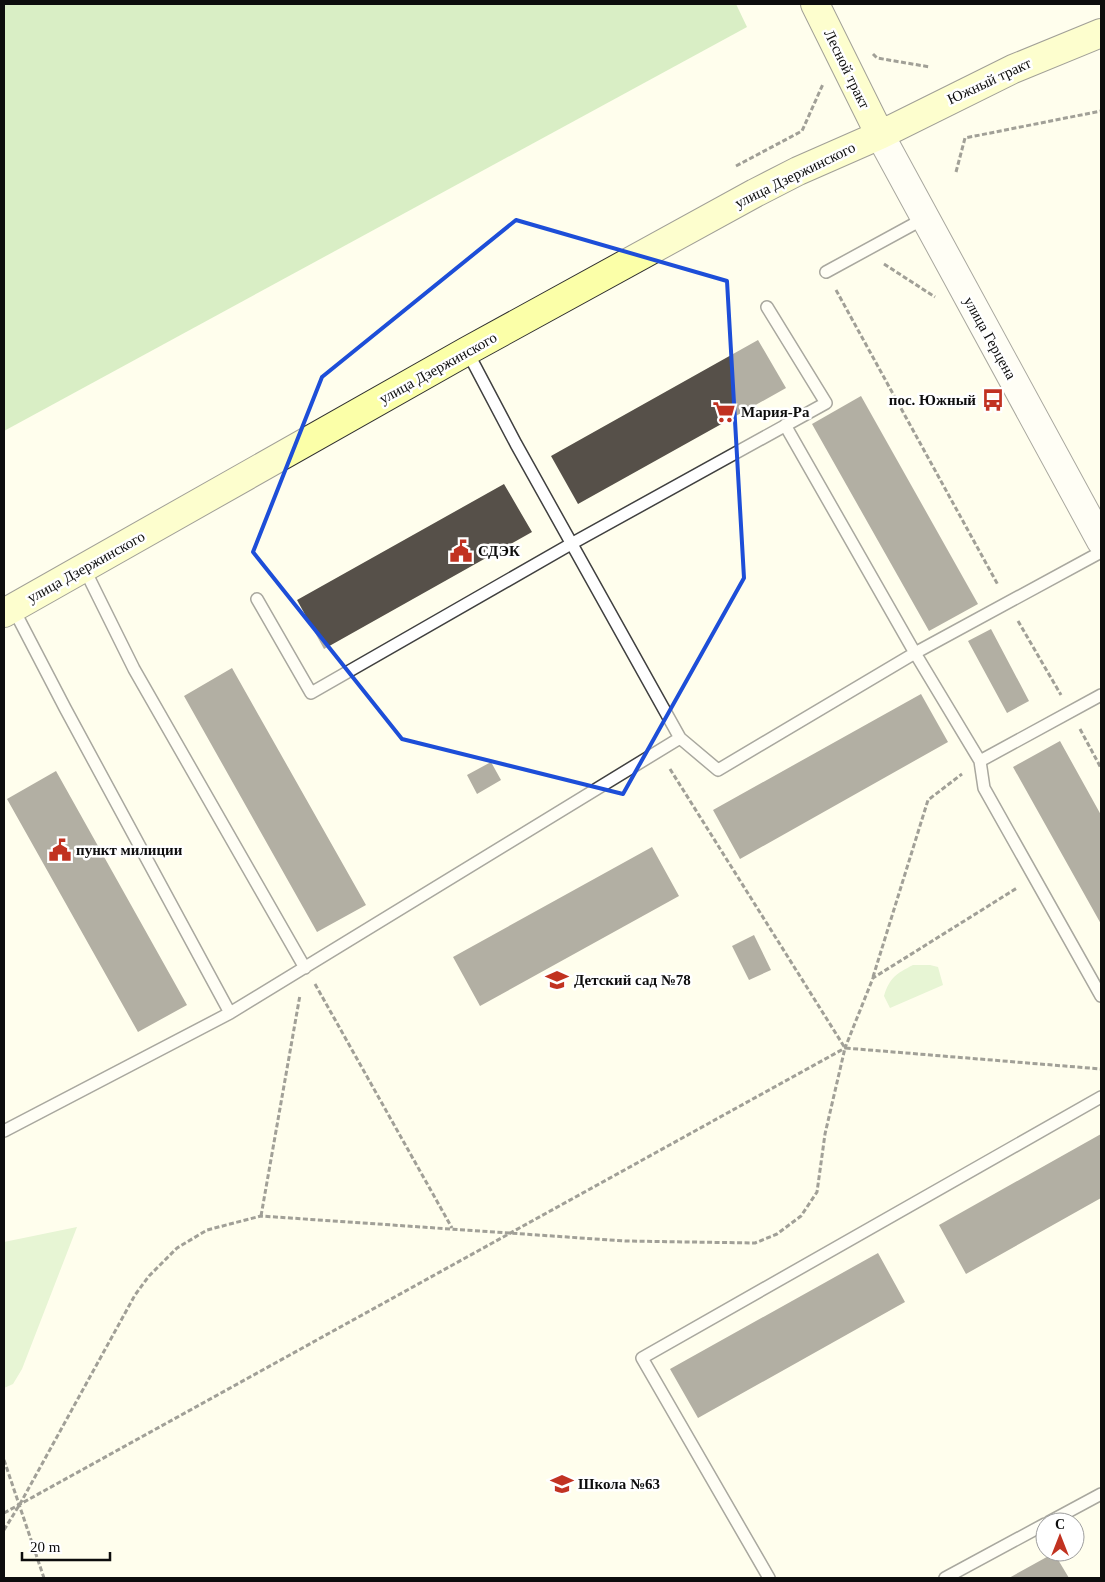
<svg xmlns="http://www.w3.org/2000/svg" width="1105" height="1582" viewBox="0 0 1105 1582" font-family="'Times New Roman',serif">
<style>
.green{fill:#c9eab6}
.forest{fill:#aadc95}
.building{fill:#565049}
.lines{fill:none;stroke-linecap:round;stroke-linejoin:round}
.service-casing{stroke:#404040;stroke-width:14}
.tertiary-casing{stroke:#404040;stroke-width:30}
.secondary-casing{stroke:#2f2f2f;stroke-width:30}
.path{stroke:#2f2f2f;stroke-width:3;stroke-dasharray:5 2.5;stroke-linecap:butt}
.service{stroke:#fff;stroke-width:11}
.tertiary{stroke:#fff;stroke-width:28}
.secondary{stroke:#fbffa8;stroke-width:28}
.marked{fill:none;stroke:#1d4ed8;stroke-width:4;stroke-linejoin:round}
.labels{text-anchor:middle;stroke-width:5;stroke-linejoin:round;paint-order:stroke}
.street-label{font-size:15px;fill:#0d0d0d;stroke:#fff}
.poi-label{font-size:15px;font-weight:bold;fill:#0d0d0d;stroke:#fff;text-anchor:start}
</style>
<rect width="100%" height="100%" fill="#fffeed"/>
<path class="green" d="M913 965H930L938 967 943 985 890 1008 884 996C890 977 896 974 913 965Z
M77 1227 22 1369 13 1384 4 1388V1242Z"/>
<path class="forest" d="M4 4H736L747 27 4 431Z"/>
<path class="building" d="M758 340 786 388 578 504 551 456Z
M861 396 978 604 929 631 812 424Z
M504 484 532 532 324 649 297 600Z
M991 629 1029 701 1007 713 968 641Z
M232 668 366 905 317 932 184 696Z
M921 694 948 742 740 859 713 810Z
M1060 741 1101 815V924L1013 767Z
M491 762 501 780 477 794 467 775Z
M56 771 187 1005 138 1032 7 799Z
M652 847 679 896 480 1006 453 957Z
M754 935 771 970 749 980 732 946Z
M1101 1134V1198L966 1274 939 1225Z
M878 1253 905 1302 698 1418 670 1369Z
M1054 1553 1069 1578H1009Z"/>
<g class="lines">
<defs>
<path id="service" d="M826 272 925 218
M467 351 516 444 680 738 718 770 915 653 1101 552
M785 425 915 653 980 761 984 788 1101 996
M84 568 134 669 305 968
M257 599 311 693 571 544 826 403 767 307
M13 608 65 708 230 1013
M980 761 1101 695
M4 1131 230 1013 680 738
M1049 1522 1101 1494
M769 1578 642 1358 1101 1097
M945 1578 1045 1524"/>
<path id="tertiary" d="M880 135 1101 541"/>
<path id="secondary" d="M815 4 880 135
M4 613 467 351 755 193 798 171 880 135 1013 69 1101 33"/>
</defs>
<use href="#service" class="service-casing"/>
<use href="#tertiary" class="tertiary-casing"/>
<use href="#secondary" class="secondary-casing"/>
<path class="path" d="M873 54 877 58 930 67
M736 166 802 131 823 84
M956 172 965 138 1101 111
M884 264 935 297
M836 290 998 585
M1018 621 1061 695
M1080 729 1101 768
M670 769 845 1048 1101 1069
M873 977 928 800 962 774
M315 984 452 1228
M261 1216 300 995
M4 1460 44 1578
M4 1513 845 1048 873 978 1017 888
M4 1530 20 1504 135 1295 149 1276 177 1248 207 1230 261 1216 625 1241 755 1243 777 1234 801 1216 817 1192 825 1134 845 1048"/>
<use href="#service" class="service"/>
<use href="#tertiary" class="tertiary"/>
<use href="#secondary" class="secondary"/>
</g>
<path d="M0 0H1105V1582H0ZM516 220 727 281 744 578 623 794 402 739 253 552 322 377Z" fill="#fffeed" fill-opacity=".55" fill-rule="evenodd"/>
<path class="marked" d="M516 220 727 281 744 578 623 794 402 739 253 552 322 377Z"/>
<defs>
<symbol id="bus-bare" viewBox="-9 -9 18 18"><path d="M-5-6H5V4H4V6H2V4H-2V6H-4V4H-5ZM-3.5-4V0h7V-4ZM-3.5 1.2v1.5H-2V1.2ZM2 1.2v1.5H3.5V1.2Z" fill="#c13221" stroke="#fff" stroke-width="2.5" paint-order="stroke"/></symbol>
<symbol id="supermarket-bare" viewBox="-9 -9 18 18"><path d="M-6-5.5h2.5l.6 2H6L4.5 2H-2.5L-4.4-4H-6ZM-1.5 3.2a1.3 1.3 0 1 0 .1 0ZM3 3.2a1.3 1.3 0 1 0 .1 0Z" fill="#c13221" stroke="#fff" stroke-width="2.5" paint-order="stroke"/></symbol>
<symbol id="civic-bare" viewBox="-9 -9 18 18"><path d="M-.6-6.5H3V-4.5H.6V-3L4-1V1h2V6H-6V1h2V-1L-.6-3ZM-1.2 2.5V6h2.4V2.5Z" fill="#c13221" stroke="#fff" stroke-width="2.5" paint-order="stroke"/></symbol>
<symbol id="school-bare" viewBox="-9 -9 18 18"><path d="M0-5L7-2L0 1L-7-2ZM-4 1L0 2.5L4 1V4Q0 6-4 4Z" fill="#c13221" stroke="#fff" stroke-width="2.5" paint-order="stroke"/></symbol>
</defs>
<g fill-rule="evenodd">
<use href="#bus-bare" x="977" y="384" width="32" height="32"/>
<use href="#supermarket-bare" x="708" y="396" width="32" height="32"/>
<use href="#civic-bare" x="445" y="535" width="32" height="32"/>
<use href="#civic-bare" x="44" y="834" width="32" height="32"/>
<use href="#school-bare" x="541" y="964" width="32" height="32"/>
<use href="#school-bare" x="546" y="1468" width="32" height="32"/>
</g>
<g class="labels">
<g class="street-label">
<text transform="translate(847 69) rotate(64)" y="5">Лесной тракт</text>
<text transform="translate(989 81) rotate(-25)" y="5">Южный тракт</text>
<text transform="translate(795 175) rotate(-26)" y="5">улица Дзержинского</text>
<text transform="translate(990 338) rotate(61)" y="5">улица Герцена</text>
<text transform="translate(438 368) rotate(-29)" y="5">улица Дзержинского</text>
<text transform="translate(86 567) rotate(-29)" y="5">улица Дзержинского</text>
</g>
<g class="poi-label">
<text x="976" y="405" text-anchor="end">пос. Южный</text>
<text x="741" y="417">Мария-Ра</text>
<text x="478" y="556">СДЭК</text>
<text x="76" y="855">пункт милиции</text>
<text x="574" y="985">Детский сад №78</text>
<text x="578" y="1489">Школа №63</text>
</g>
</g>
<rect width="1105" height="1582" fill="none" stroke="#0d0d0d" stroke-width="10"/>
<g transform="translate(1060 1537)"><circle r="24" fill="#ffffff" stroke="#9e9e9e"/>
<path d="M0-4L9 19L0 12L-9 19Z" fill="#c13221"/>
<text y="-8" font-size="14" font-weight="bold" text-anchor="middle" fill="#0d0d0d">С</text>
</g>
<path d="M22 1552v8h88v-8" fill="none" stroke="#0d0d0d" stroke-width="2.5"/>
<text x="30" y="1552" font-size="15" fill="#0d0d0d" stroke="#ffffff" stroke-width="4" paint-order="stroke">20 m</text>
</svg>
